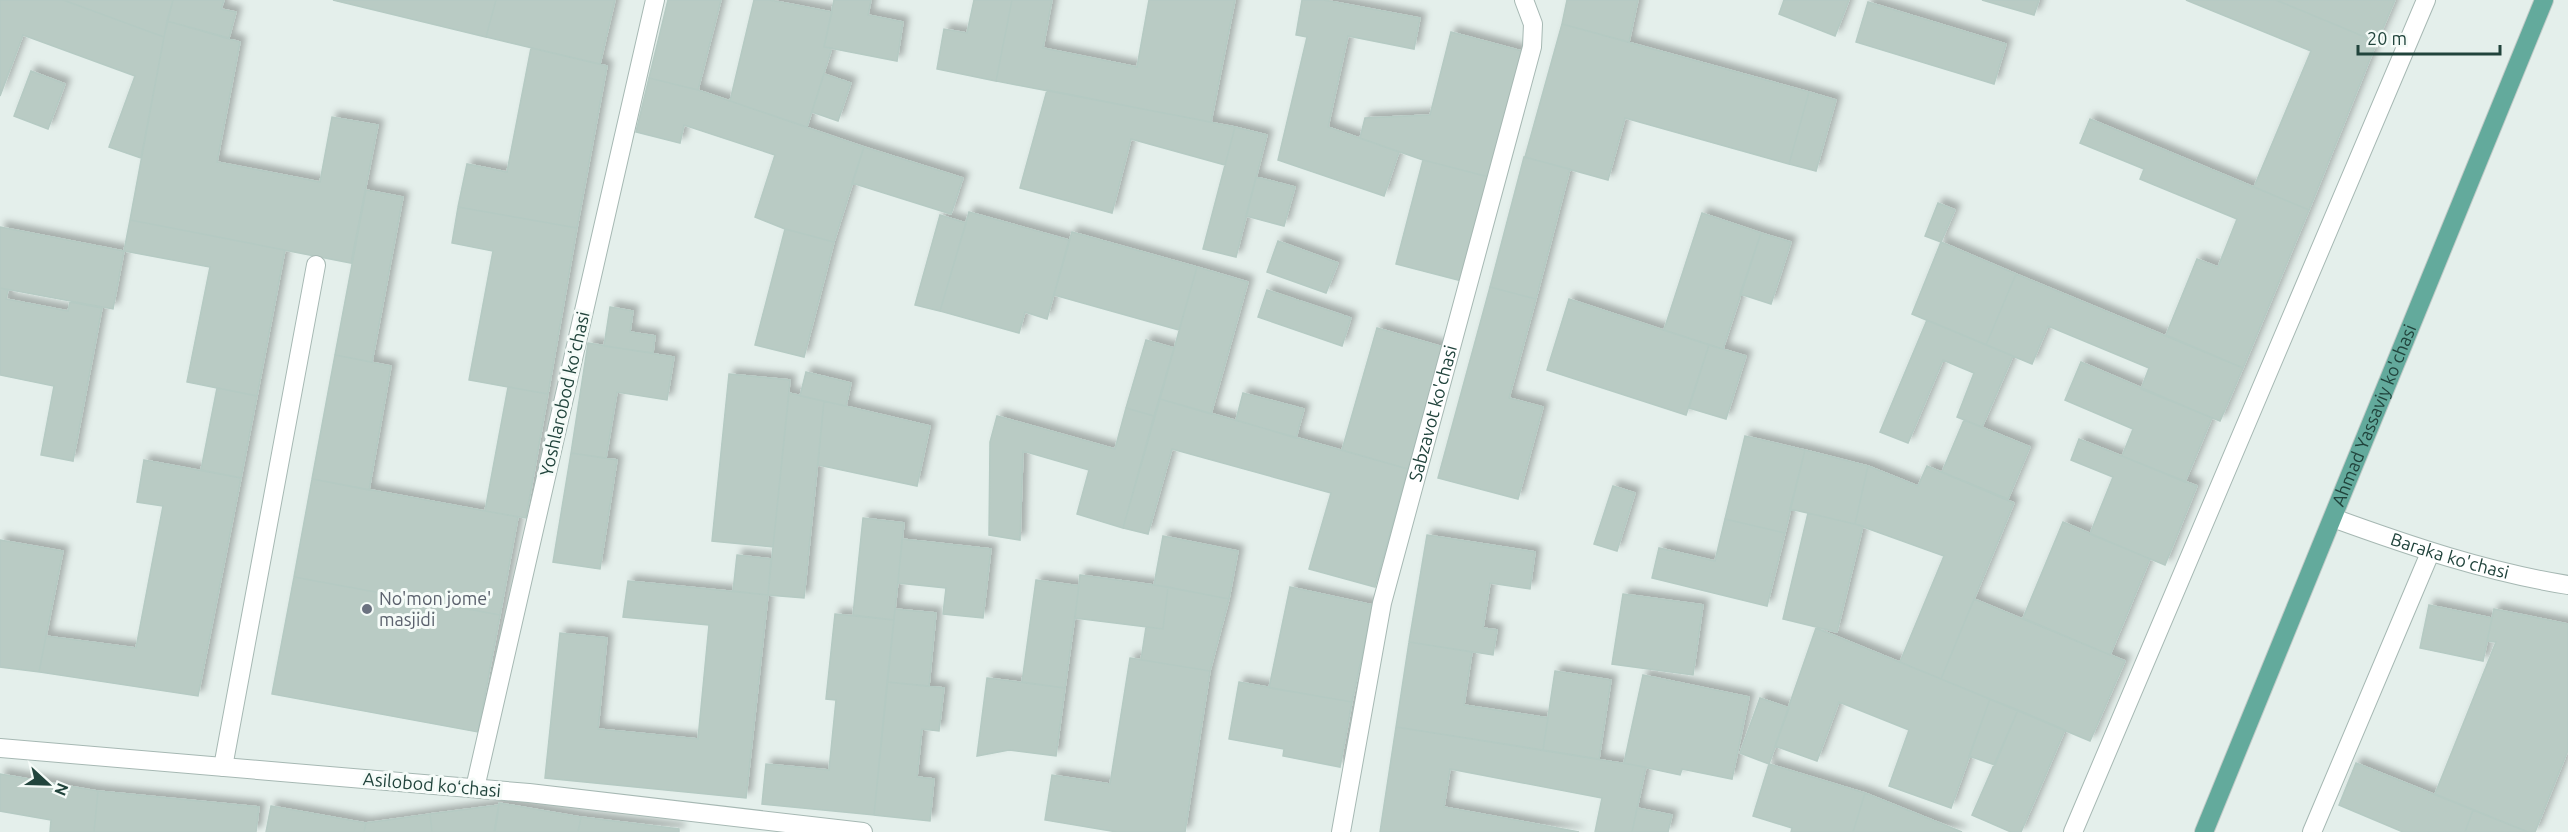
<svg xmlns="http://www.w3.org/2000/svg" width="2568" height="832" viewBox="0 0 2568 832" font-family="Ubuntu,sans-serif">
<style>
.building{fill:#b9cbc4;stroke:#b5cac3;stroke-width:1.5;filter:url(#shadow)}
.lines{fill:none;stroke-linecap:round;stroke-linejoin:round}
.minor-casing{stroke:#a6b8b3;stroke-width:20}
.major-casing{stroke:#c1cbc8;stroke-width:20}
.minor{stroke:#fff;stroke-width:18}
.major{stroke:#63aa9c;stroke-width:18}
.worship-dot{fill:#6b7280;stroke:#f5fbf8;stroke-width:2}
.labels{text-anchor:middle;stroke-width:6;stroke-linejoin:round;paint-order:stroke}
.street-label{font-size:18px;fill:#21443c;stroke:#f5fbf8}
.worship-label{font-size:18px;fill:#5b616d;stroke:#f5fbf8;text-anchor:start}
</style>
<defs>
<filter id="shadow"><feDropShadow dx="5.5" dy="-5.5" stdDeviation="3" flood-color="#0004"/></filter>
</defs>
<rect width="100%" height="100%" fill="#e4efeb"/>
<path class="building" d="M0 0H63L164 37 141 158 109 147 135 76 23 35 0 96Z
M63 0H173L164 37Z
M173 0H224L221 9 236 12 229 38 167 21Z
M333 0H496L486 37Z
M496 0H615L600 64 486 37Z
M668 0H721L698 90 649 78Z
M754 0H770L832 12 824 47 832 48 807 127 730 101Z
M834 0H871L868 15 903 22 897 61 824 47Z
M974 0H1012L996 81 937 69 944 29 967 33Z
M1012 0H1052L1043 48 1137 67 1149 0H1235L1211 122 996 81Z
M1302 0H1324L1420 18 1414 49 1348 36 1328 127 1399 152 1384 196 1278 160 1307 37 1296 35Z
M1567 0H1638L1629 42 1562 24Z
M1784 0H1849L1835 36 1779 14Z
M1982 0H2039L2034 15Z
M2186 0H2276L2377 42 2309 210 2254 187 2311 51Z
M2276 0H2395L2377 42Z
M1868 2 2006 44 1994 84 1856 42Z
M167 21 240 42 217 162 320 182 332 117 378 125 351 263 130 220Z
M1562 24 1809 92 1789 164 1625 118 1608 180 1525 157Z
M1451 32 1522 51 1489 177 1423 160 1360 138 1365 118 1430 115Z
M531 48 607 66 577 228 458 207 467 164 507 172Z
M31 71 65 84 48 129 14 116Z
M824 74 851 83 838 121 812 112Z
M649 78 698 90 864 147 834 242 785 229 755 217 775 155 684 125 680 143 636 132Z
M1047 90 1235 127 1225 165 1131 139 1112 213 1020 188Z
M1809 92 1836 100 1816 171 1789 164Z
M2090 119 2309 210 2243 368 2166 335 2197 259 2218 267 2237 219 2140 179 2144 169 2080 143Z
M1235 127 1267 135 1236 257 1203 249Z
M864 147 963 178 951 214 852 183Z
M1524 157 1570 169 1536 299 1490 287Z
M1423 160 1489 177 1462 281 1396 264Z
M1256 177 1295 187 1284 226 1246 216Z
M366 190 403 197 372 362 335 355Z
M1938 203 1955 210 1941 242 1925 236Z
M458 207 577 228 548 394 469 380 493 251 452 243Z
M969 212 1069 240 1047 319 1025 312 1019 333 940 311Z
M1702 213 1761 233 1723 349 1664 330Z
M940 215 966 223 940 311 915 305Z
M130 220 285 250 257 396 187 382 210 267 124 251Z
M0 227 124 251 113 309 0 288Z
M785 229 834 242 804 357 755 345Z
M1072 232 1197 267 1179 330 1054 295Z
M1761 233 1791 242 1771 304 1740 294Z
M1278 241 1338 263 1326 293 1267 272Z
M1941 242 2016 274 1986 345 1912 314Z
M1197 267 1248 282 1211 414 1160 399Z
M2016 274 2243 368 2220 421 2141 389 2149 368 2048 326 2032 364 1986 345Z
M1490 287 1536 299 1509 398 1543 407 1518 499 1438 478Z
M0 288 8 290 6 299 68 311 70 302 102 308 73 461 41 455 54 386 0 375Z
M1267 290 1351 318 1342 346 1258 317Z
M1569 299 1709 345 1686 415 1547 370Z
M610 307 633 311 630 332 655 336 653 353 604 346Z
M1927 320 2013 356 1982 427 1957 417 1974 373 1943 360 1908 443 1880 432Z
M1377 328 1443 347 1408 469 1342 450Z
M1146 340 1174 348 1154 416 1126 408Z
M588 343 674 357 667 400 617 392 606 458 571 453Z
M1709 345 1746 356 1726 419 1689 408Z
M335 355 391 366 369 490 312 479Z
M2081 362 2212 418 2185 482 2122 456 2133 429 2065 400Z
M806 372 851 383 846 406 800 396Z
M729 374 790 380 773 547 712 541Z
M508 387 548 394 526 518 485 511Z
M217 388 257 396 241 478 201 470Z
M789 393 824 401 804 598 768 595Z
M1243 393 1304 409 1296 438 1236 420Z
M1160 399 1408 469 1375 587 1309 569 1331 493 1172 449 1148 534 1123 528Z
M824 401 930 426 917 486 818 465Z
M1126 408 1154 416 1123 528 1077 514 1089 470 1023 451 1020 540 989 535 990 442 997 416 1115 449Z
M1964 420 2030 447 2008 499 1942 472Z
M1745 436 1805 450 1785 533 1725 519Z
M2079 439 2197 486 2165 565 2090 534 2113 477 2071 460Z
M1805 450 1868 466 1855 524 1790 509Z
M571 453 617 460 600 569 553 562Z
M144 460 241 478 198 696 39 672 46 636 136 648 163 506 137 502Z
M1868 466 1918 486 1927 466 2014 503 1941 679 1900 662 1944 556 1855 524Z
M312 479 518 517 500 615 294 577Z
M1613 486 1635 493 1617 551 1594 544Z
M1808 513 1863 526 1837 632 1783 619Z
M863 518 904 523 894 620 853 615Z
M1725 519 1785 533 1767 606 1652 578 1659 548 1715 561Z
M2063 522 2150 559 2110 655 2023 618Z
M1427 535 1535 552 1530 589 1490 583 1483 628 1497 630 1493 655 1409 642Z
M1163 536 1238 551 1229 599 1154 585Z
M902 539 991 549 983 618 943 614 946 588 898 583Z
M0 540 63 551 39 672 0 667Z
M737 555 771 559 768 595 733 591Z
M1080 575 1168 587 1163 629 1075 618Z
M294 577 500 615 478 732 272 694Z
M1036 580 1079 586 1065 688 1022 682Z
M628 581 768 595 746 798 545 778 560 633 607 638 598 729 698 739 709 625 623 617Z
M1168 587 1229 599 1210 671 1141 660 1146 627 1163 629Z
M1290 587 1373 605 1352 702 1269 688Z
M1623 594 1703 605 1693 675 1612 664Z
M1974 599 2125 661 2090 741 1941 679Z
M2429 605 2492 618 2483 661 2420 648Z
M895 609 936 613 929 686 887 682Z
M2494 609 2568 624V750L2535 832H2528L2435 794 2496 642 2487 641Z
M835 614 894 620 874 815 762 804 766 764 829 770 836 700 826 699Z
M1816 628 1990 699 1951 808 1889 786 1909 730 1839 702 1817 761 1775 746Z
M1409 642 1472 652 1464 705 1548 718 1543 750 1396 727Z
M1130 658 1210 671 1185 832H1117L1045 820 1052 775 1110 784Z
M1555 671 1611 680 1599 759 1543 750Z
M1643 675 1749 697 1732 779 1682 769 1680 775 1624 763Z
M987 678 1065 688 1056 756 1009 750 977 756Z
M887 682 944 688 939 731 922 729 917 777 934 779 930 821 874 815Z
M1239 682 1352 702 1340 767 1283 756 1284 749 1229 739Z
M1760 698 1789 708 1769 764 1740 753Z
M1990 699 2018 710 1995 765 1969 756Z
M2018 710 2065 730 2021 832H2011L1972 815Z
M1396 727 1646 767 1632 832H1595L1602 798 1450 769 1444 807 1579 832H1380Z
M2356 763 2473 810 2465 832H2403L2339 805Z
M1769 764 1865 793 1853 832H1791L1792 828 1753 816Z
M0 774 98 791 94 832H50L51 820 0 811Z
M98 791 259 807 256 832H94Z
M1865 793 1962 832H1853Z
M499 803 581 817 578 832H494Z
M499 805 495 832H432L430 814Z
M271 806 366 823 364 832H266Z
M1637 808 1672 815 1668 832H1632Z
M2473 810 2528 832H2465Z
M430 814 432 832H364L366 823Z
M581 817 679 829V832H578Z"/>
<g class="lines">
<defs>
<g id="minor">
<path id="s1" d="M2333 518C2410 546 2487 572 2568 585"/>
<path d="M0 748 529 793 863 832"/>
<path d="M223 767 316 265"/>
<path d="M475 788 655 0"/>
<path id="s2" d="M1341 832 1382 603 1532 47 1533 24 1524 0"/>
<path d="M2073 832 2426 0"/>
<path d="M2312 832 2430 553"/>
</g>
<g id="major">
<path id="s3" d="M2204 832 2544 0"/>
</g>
</defs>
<use href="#minor" class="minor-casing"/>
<use href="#major" class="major-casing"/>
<use href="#minor" class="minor"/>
<use href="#major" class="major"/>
</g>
<circle class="worship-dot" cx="367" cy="609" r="6"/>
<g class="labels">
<g class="street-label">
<text transform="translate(565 394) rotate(-77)" y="6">Yoshlarobod koʻchasi</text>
<text dy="6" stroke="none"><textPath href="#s2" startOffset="429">Sabzavot ko'chasi</textPath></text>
<text dy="6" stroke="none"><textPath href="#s3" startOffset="450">Ahmad Yassaviy ko'chasi</textPath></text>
<text dy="6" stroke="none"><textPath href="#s1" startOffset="123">Baraka ko'chasi</textPath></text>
<text transform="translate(432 785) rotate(5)" y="6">Asilobod koʻchasi</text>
</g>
<g class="worship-label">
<text x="379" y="605">No'mon jome'<tspan x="379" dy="21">masjidi</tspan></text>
</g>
</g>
<g transform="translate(48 784) rotate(112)" stroke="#f5fbf8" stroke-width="4.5" paint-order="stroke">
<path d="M0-4.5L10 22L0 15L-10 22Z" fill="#21443c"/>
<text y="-9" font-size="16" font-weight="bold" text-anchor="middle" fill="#21443c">N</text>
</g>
<path d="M2358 45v9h142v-9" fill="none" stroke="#21443c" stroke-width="3"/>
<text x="2367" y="45" font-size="18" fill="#21443c" stroke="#f5fbf8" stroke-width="4.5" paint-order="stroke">20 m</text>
</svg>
